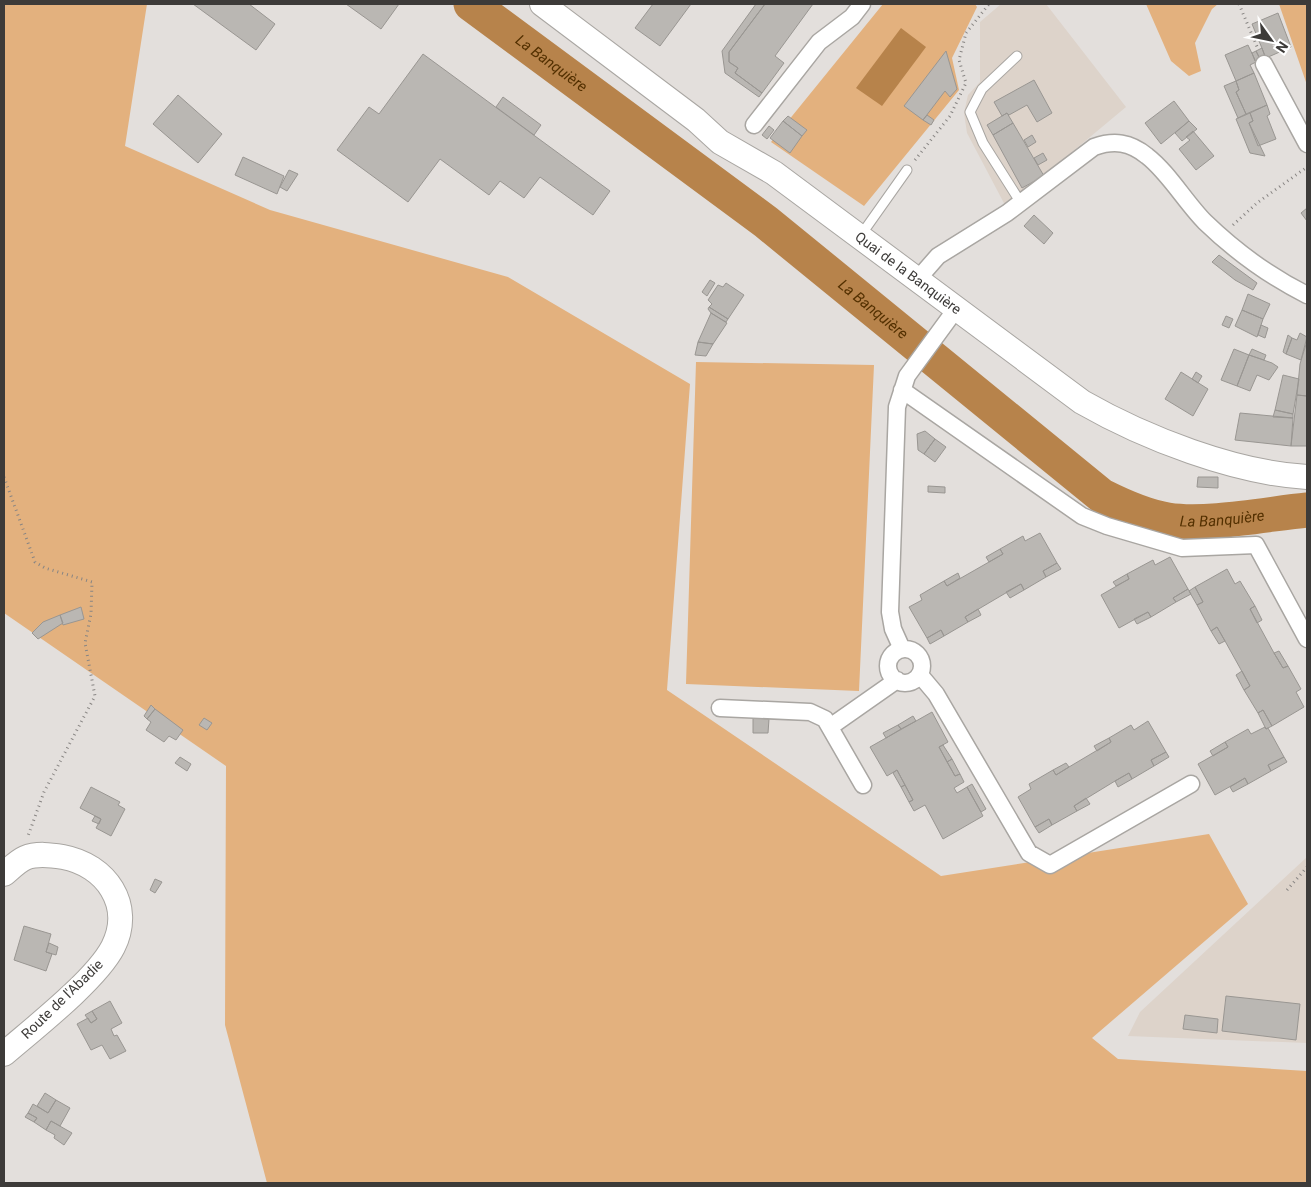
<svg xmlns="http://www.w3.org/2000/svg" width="1311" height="1187" viewBox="0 0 1311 1187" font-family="Roboto,sans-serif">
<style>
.built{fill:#ddd3ca}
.green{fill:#e3b17e}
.water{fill:#b7834b}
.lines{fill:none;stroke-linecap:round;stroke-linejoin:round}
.river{stroke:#b7834b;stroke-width:35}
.building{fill:#bab7b3;stroke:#999692}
.lane-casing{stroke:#a9a6a2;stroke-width:11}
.street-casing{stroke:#a9a6a2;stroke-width:19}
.secondary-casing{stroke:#a9a6a2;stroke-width:26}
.path{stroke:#888583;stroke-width:3;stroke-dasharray:1 4;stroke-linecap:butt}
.lane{stroke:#fff;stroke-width:9}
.street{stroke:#fff;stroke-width:16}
.secondary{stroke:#fff;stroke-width:24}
.labels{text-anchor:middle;stroke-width:4.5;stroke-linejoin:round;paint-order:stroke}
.street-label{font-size:14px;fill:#3d3b39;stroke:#fff}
.water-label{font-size:15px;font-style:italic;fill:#533000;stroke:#fff}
</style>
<rect width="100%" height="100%" fill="#e3dfdc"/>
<path class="built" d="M1001 4H1046L1126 107 1006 207 967 133 964 113 968 95 980 82V22Z
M1307 857V1043L1128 1036 1140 1012Z"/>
<path class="green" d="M4 4H147L125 146 270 210 508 277 690 384 667 690 941 876 1209 834 1248 904 1092 1038 1118 1059 1307 1071V1183H267L225 1025 226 766 4 613Z
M883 4H975L977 7 952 58 959 90 864 206 771 142Z
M1146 4H1218L1212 9 1195 43 1201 71 1189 76 1171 61Z
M1279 4H1307V85Z
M696 362 874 365 859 691 686 684Z"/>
<path class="water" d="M901 28 926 47 882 106 856 88Z"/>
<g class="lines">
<path class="river" id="s1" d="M471 4 766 222 1102 496C1122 506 1146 517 1168 520 1206 526 1267 514 1307 510"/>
</g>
<path class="building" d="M193 4H249L275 24 256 50Z
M346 4H399L381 29Z
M653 4H691L660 46 635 28Z
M756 4H765L729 52V62L738 68 735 73 762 93 759 97 725 73 722 51Z
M765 4H813L775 56 784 63 762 93 735 73 738 68 729 62V52Z
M1278 13 1291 47 1266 58 1252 24Z
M1248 45 1256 62 1250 65 1254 73 1236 81 1225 55Z
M1262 48 1265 57 1260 59 1256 51Z
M946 51 957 89 950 97 945 91 923 120 904 106Z
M1256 51 1260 59 1255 61 1252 53Z
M423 54 610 191 593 215 540 177 524 198 500 181 489 195 440 159 408 202 337 150 369 107 379 114Z
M1254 73 1267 105 1246 114 1236 92 1239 90 1236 81Z
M1034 80 1052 113 1037 122 1027 105 1009 115 1007 113 1002 116 994 102Z
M1236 81 1239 90 1236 92 1246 114 1238 118 1224 86Z
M178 95 222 134 198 163 153 124Z
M503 97 541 125 534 135 496 107Z
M1174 101 1189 121 1161 144 1145 123Z
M1267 105 1270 114 1267 116 1276 139 1258 146 1249 123 1253 121 1250 113Z
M1007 113 1013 123 993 135 987 125Z
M1250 113 1253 121 1249 123 1265 156 1250 153 1236 119Z
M927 115 934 120 931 125 923 120Z
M788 116 807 130 802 136 783 121Z
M783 121 802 136 790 153 770 138Z
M1189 121 1197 129 1182 141 1175 133Z
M1013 123 1044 176 1022 188 993 135Z
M769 126 774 130 767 139 762 135Z
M1193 131 1214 156 1196 170 1179 149 1190 140 1186 137Z
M1032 135 1036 142 1028 147 1024 140Z
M1043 153 1047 160 1038 165 1034 158Z
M243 157 284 176 277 194 235 175Z
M289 170 298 174 287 191 280 187Z
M1307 208V221L1301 213Z
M1034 215 1053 233 1044 244 1024 226Z
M1219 255 1257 283 1253 290 1235 280 1212 262Z
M710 280 715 283 707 296 702 292Z
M726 283 744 295 728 319 709 307 712 304 708 300 718 285 723 287Z
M1248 294 1270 304 1263 319 1242 310Z
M709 307 728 319 726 322 711 313 708 309Z
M1242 310 1263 319 1257 337 1235 326Z
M711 313 727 323 713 344 698 342Z
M1226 316 1233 319 1229 328 1222 325Z
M1261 325 1268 328 1265 338 1258 335Z
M1300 333 1307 337 1301 360 1286 354 1292 338 1297 340Z
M1288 335 1292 338 1286 354 1283 352Z
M1307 341V396L1297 395 1300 364Z
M698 342 713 344 706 356 695 355Z
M1234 349 1249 355 1237 386 1221 380Z
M1252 349 1266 355 1264 360 1249 355Z
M1249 355 1272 363 1278 367 1269 380 1257 375 1250 391 1237 386Z
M1181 372 1208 389 1193 416 1165 399Z
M1196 372 1202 376 1198 383 1192 379Z
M1283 375 1299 379 1293 414 1275 410Z
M1297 395 1307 396V446H1291Z
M1275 410 1293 414V418L1273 417Z
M1240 413 1293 418 1291 446 1235 440Z
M925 431 935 439 924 454 918 450 917 434Z
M935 439 946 447 935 462 924 454Z
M1198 477H1218V488L1197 487Z
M928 486 945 487V493L928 492Z
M1040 533 1057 563 1043 571 1046 577 1024 590 1021 584 965 617 968 622 944 636 941 630 927 638 909 607 922 600 920 595 944 581 947 586 1003 554 1000 549 1023 536 1025 541Z
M1000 549 1003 554 989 562 986 557Z
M1170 557 1188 589 1173 598 1176 602 1151 617 1148 612 1119 628 1101 595 1129 579 1127 574 1153 560 1155 565Z
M1057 563 1061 569 1046 577 1043 571Z
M1227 569 1235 584 1240 581 1255 606 1250 609 1274 653 1283 668 1288 666 1301 689 1296 692 1304 707 1272 726 1263 710 1258 713 1244 690 1250 686 1225 641 1217 627 1211 631 1197 605 1203 602 1195 587Z
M958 573 960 578 947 586 944 581Z
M1127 574 1129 579 1116 586 1113 582Z
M1021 584 1024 590 1010 598 1006 592Z
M1195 587 1203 602 1197 605 1189 591Z
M1188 589 1191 594 1176 602 1173 598Z
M1255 606 1262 620 1257 623 1250 609Z
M81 607 84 619 63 625 60 615Z
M978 609 981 615 968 622 965 617Z
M1148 612 1151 617 1137 624 1134 619Z
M60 615 63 623 38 639 32 633 43 622Z
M1217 627 1225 641 1219 644 1211 631Z
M941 630 944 636 930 644 927 638Z
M1279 651 1288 666 1283 668 1274 653Z
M1242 671 1250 686 1244 690 1236 675Z
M151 705 155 709 147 719 144 716Z
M155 709 183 730 176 740 169 736 164 742 146 730 151 722 147 719Z
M1263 710 1272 726 1266 729 1258 713Z
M932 712 948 742 939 747 955 776 960 774 964 782 954 788 957 793 967 787 983 816 943 839 925 805 914 811 909 802 913 800 897 770 887 776 870 747Z
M913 716 916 721 901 729 898 725Z
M204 718 212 723 207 730 199 725Z
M753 718 769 719 768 733H753Z
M1148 721 1166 752 1151 760 1154 766 1132 779 1129 773 1115 781 1074 806 1077 811 1052 825 1049 819 1035 827 1018 797 1031 789 1029 784 1053 770 1056 775 1069 767 1111 742 1109 738 1131 725 1134 730Z
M898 725 901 729 886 738 883 733Z
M1265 727 1266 729 1268 728 1284 757 1268 765 1271 771 1248 784 1245 778 1215 795 1198 764 1228 747 1225 742 1248 729 1251 734Z
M1109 738 1111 742 1097 751 1094 746Z
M1225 742 1228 747 1213 756 1210 751Z
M943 745 952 759 947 762 939 747Z
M1166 752 1169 757 1154 766 1151 760Z
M180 757 191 764 187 771 175 763Z
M1284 757 1287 762 1271 771 1268 765Z
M952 759 960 774 955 776 947 762Z
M1066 763 1069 767 1056 775 1053 770Z
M897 770 905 785 901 787 893 773Z
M1129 773 1132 779 1118 787 1115 781Z
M1245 778 1248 784 1233 792 1230 787Z
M972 784 986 809 981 812 967 787Z
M905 785 913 800 909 802 901 787Z
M91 787 120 802 118 805 125 809 111 836 96 828 101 819 80 808Z
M1086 798 1090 804 1077 811 1074 806Z
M95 816 101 819 99 824 92 821Z
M1049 819 1052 825 1039 833 1035 827Z
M155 879 162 882 155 893 150 890Z
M24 926 51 934 46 952 52 954 46 971 14 960Z
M49 943 58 947 56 955 46 952Z
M1226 996 1300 1004 1296 1040 1222 1031Z
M110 1001 122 1023 111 1029 114 1036 117 1035 126 1051 110 1059 102 1045 91 1050 77 1024 88 1018 91 1023 97 1019 92 1011Z
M92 1011 97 1019 91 1023 85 1015Z
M1185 1015 1218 1019 1217 1033 1183 1029Z
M45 1093 56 1100 48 1113 37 1106Z
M56 1100 70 1108 60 1126 51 1121 46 1130 34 1122 37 1118 28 1113 33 1104 48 1113Z
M28 1113 37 1118 34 1122 25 1117Z
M51 1121 72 1133 64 1145 54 1138 55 1135 46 1130Z"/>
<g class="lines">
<defs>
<path id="lane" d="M1017 56 982 89 970 112 983 143 1021 203
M861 235 907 170"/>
<path id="street" d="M1264 64 1307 144
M754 125 819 42 852 17 862 4
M917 280 938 256 1007 213 1094 147C1114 140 1130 142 1147 156 1168 172 1186 203 1205 222 1234 250 1271 277 1307 295
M902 390 1082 516 1107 526 1182 548 1256 545 1307 639
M902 649 893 629 890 612 897 407 907 376 956 309
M888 666a17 17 0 1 1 34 0a17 17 0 1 1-34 0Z
M920 675 936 694 1029 853 1050 865 1191 784
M720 708 810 712 825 719 863 785
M830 727 897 680"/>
<g id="secondary">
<path id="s2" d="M542 4 696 120 720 142 774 173 1082 402C1145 438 1235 473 1307 477"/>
<path d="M4 874C10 869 18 861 25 858 37 853 51 855 63 857 106 865 134 905 113 947 96 980 33 1029 4 1054"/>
</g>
</defs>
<use href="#lane" class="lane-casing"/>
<use href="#street" class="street-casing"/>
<use href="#secondary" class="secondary-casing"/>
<path class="path" d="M1239 4 1258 49
M915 160 950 116 966 83 959 60 966 33 989 4
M1233 225 1257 203 1307 167
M4 477 35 562 45 568 92 582 91 614 85 643 95 696 44 792 28 836
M1287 890 1307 867"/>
<use href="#lane" class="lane"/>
<use href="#street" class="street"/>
<use href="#secondary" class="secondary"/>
</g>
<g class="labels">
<g class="street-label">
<text dy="5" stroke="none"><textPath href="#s2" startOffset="455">Quai de la Banquière</textPath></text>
<text transform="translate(62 999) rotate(-44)" y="5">Route de l'Abadie</text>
</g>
<g class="water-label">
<text dy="5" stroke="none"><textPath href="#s1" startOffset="100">La Banquière</textPath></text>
<text dy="5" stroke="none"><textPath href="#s1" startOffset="505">La Banquière</textPath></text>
<text dy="5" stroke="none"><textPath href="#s1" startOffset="925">La Banquière</textPath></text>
</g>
</g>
<rect width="1311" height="1187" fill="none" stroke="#3d3b39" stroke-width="10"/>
<g transform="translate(1271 40) rotate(123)" stroke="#ffffff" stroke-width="4" paint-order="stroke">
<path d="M0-4L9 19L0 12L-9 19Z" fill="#3d3b39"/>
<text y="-8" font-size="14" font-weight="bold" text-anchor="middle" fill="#3d3b39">N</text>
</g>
</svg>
